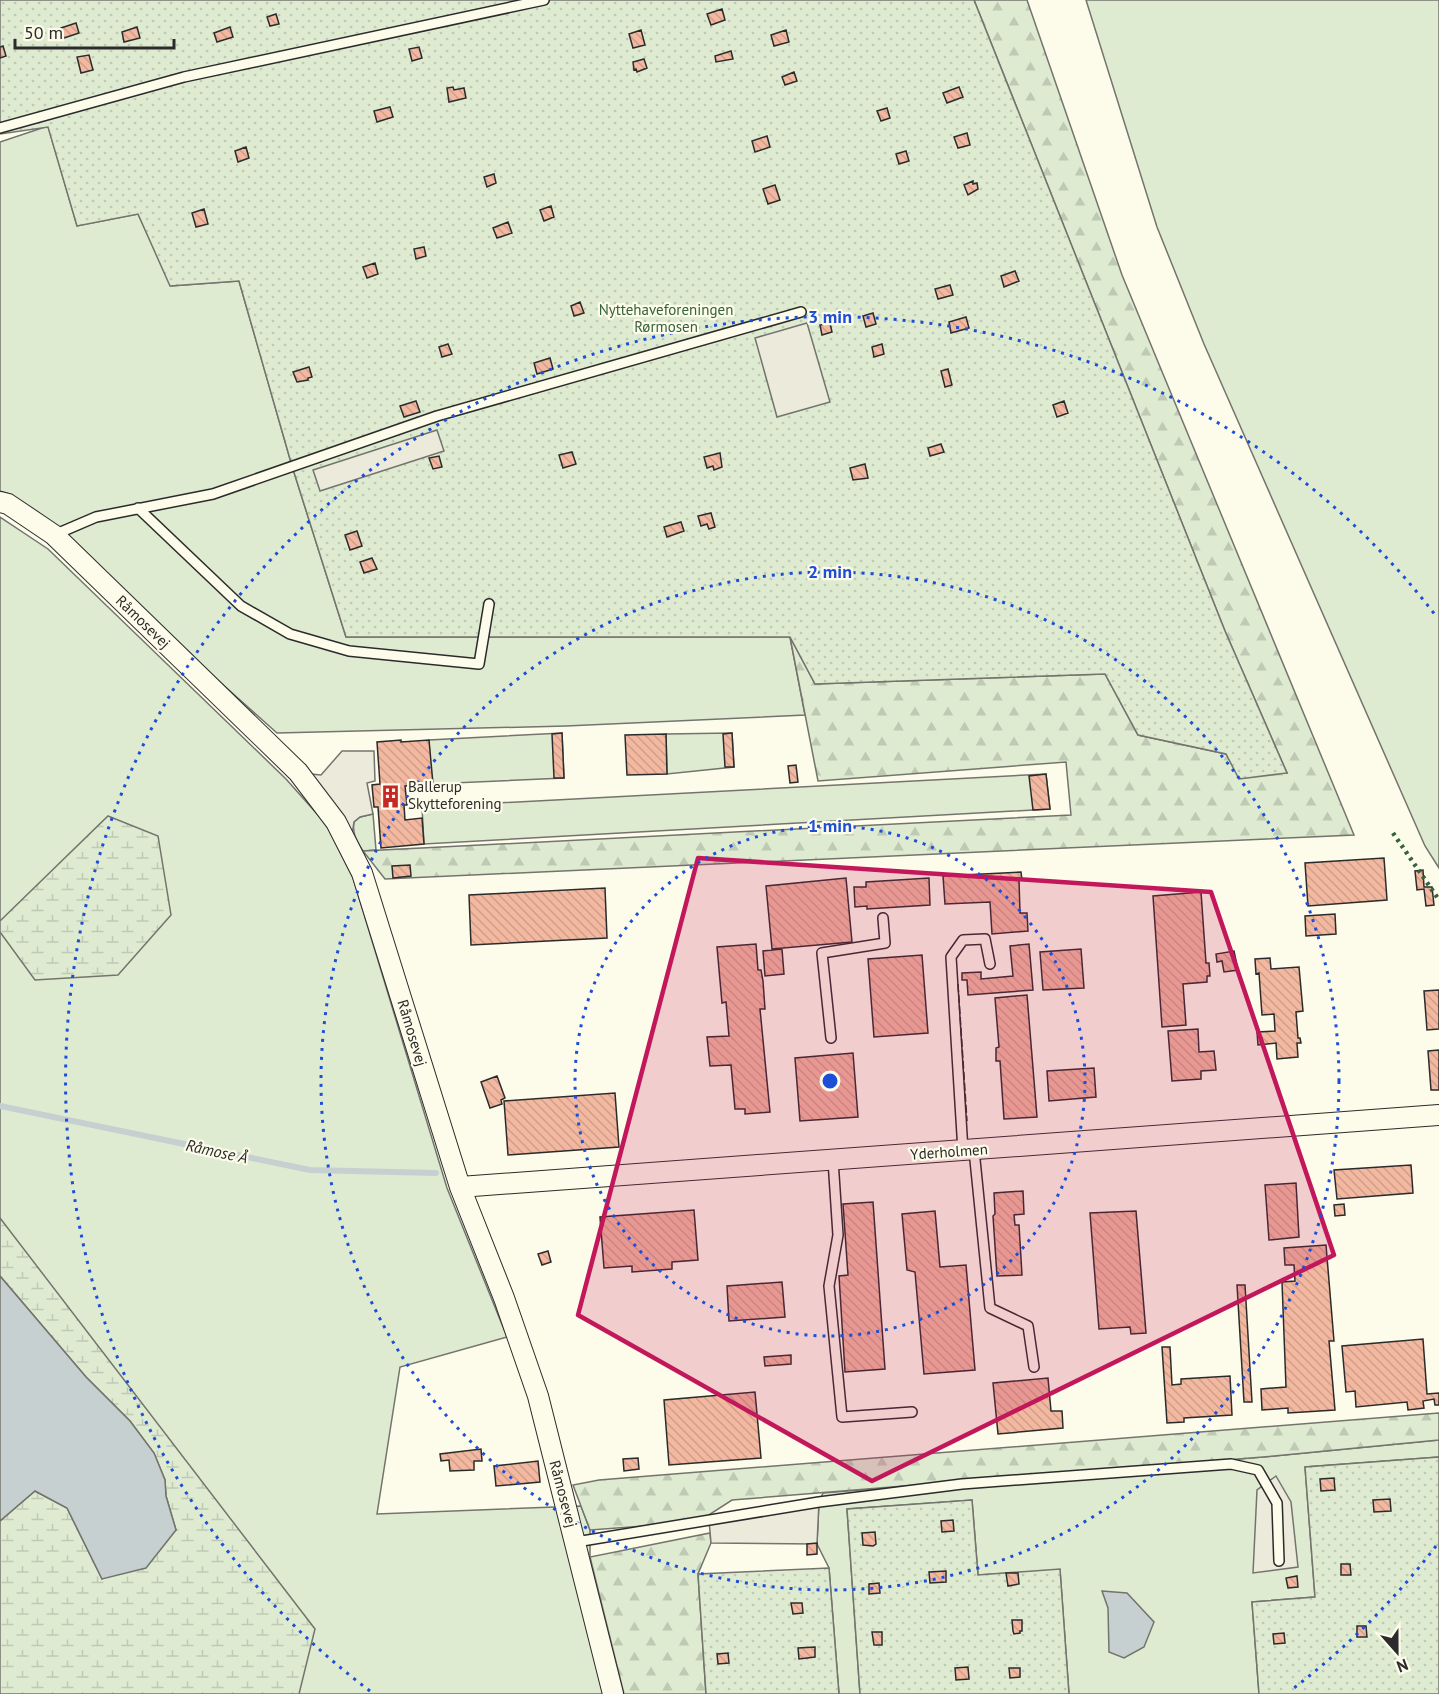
<svg xmlns="http://www.w3.org/2000/svg" width="1439" height="1694" viewBox="0 0 1439 1694" font-family="'PT Sans',sans-serif">
<style>
.green{fill:#deebd1;stroke:#74746e;stroke-width:1.5}
.forest{fill:url(#forest-firs);stroke:#74746e;stroke-width:1.5}
.wetland{fill:url(#wetland-marsh);stroke:#74746e;stroke-width:1.5}
.garden{fill:url(#garden-dots);stroke:#74746e;stroke-width:1.5}
.parking{fill:#eceadb;stroke:#74746e;stroke-width:1.5}
.water{fill:#c7d0d0;stroke:#74746e;stroke-width:1.5}
.lines{fill:none;stroke-linecap:round;stroke-linejoin:round}
.stream{stroke:#c7d0d0;stroke-width:6}
.building{fill:url(#building-back-hatch);stroke:#2b2b2b;stroke-width:1.5}
.lane-casing{stroke:#2b2b2b;stroke-width:12}
.street-casing{stroke:#2b2b2b;stroke-width:22}
.lane{stroke:#fdfbea;stroke-width:9}
.street{stroke:#fdfbea;stroke-width:20}
.hedge{stroke:#34623c;stroke-width:4.5;stroke-dasharray:3 4.5;stroke-linecap:butt}
.fence{stroke:#2b2b2b;stroke-width:1.5;stroke-dasharray:8 3;stroke-linecap:butt}
.marked{fill:#c2185b;fill-opacity:0.2;stroke:#c2185b;stroke-width:4.5;stroke-linejoin:round}
.ring{fill:none;stroke:#1d4ed8;stroke-width:3;stroke-dasharray:3 6}
.labels{text-anchor:middle;stroke-width:4.5;stroke-linejoin:round;paint-order:stroke}
.park-label{font-size:15px;fill:#34623c;stroke:#fdfbea}
.street-label{font-size:15px;fill:#2b2b2b;stroke:#fdfbea}
.poi-label{font-size:15px;fill:#2b2b2b;stroke:#fdfbea;text-anchor:start}
.water-label{font-size:16px;font-style:italic;fill:#2b2b2b;stroke:#fdfbea}
.centre{fill:#1d4ed8;stroke:#fdfbea;stroke-width:3}
.ring-label{font-size:18px;text-anchor:middle;font-weight:bold;fill:#1d4ed8;stroke:#fdfbea;stroke-width:4.5;stroke-linejoin:round;paint-order:stroke}
</style>
<defs>
<pattern id="forest-firs" width="22" height="20" patternUnits="userSpaceOnUse" patternTransform="scale(1.5)"><rect width="22" height="20" fill="#deebd1"/><path d="M5 1l3.5 6h-7zM16 11l3.5 6h-7z" fill="#bfcab4"/></pattern>
<pattern id="wetland-marsh" width="20" height="14" patternUnits="userSpaceOnUse" patternTransform="scale(1.5)"><rect width="20" height="14" fill="#deebd1"/><path d="M1 5h8M5 5V1M11 12h8M15 12V8" fill="none" stroke="#bfcab4"/></pattern>
<pattern id="garden-dots" width="8" height="8" patternUnits="userSpaceOnUse" patternTransform="scale(1.5)"><rect width="8" height="8" fill="#deebd1"/><path d="M2 2h.1M6 6h.1" fill="none" stroke="#bfcab4" stroke-width="1.8" stroke-linecap="round"/></pattern>
<pattern id="building-back-hatch" width="6" height="6" patternUnits="userSpaceOnUse" patternTransform="scale(1.5)"><rect width="6" height="6" fill="#f2b8a0"/><path d="M-1 5l2 2M0 0l6 6M5-1l2 2" fill="none" stroke="#d09e8a"/></pattern>
</defs>
<rect width="100%" height="100%" fill="#fdfbea"/>
<path class="green" d="M1086 0H1439V868L1425 846 1204 344 1157 227Z
M48 126 77 226 138 214 171 286 239 281 292 466 346 637H790L805 715 566 726 277 733 9 494 0 491V142Z
M0 517 48 549 286 779 326 824 353 878 447 1188 507 1337 400 1367 377 1514 581 1506 590 1530V1557L624 1694H0Z
M562 733 564 778 431 784 429 740Z
M732 733 734 767 667 774 666 734Z
M1046 774 1050 809 424 844 422 807Z
M373 814 376 850 363 851C357 841 352 834 354 822L360 817Z
M1439 1440V1457L1305 1467 1315 1597 1252 1602 1259 1694H1069L1060 1570 978 1575 972 1500 847 1509 860 1694H839L829 1568 817 1544 819 1502 823 1493 1274 1456Z"/>
<path class="forest" d="M974 0H1027L1122 275 1354 835 385 879 363 851 1071 815 1066 762 818 781 790 637 815 684 1105 674 1138 735 1226 754 1287 773 1225 631Z
M1439 1413V1440L1274 1456 732 1500 698 1522 590 1530 573 1485 599 1480Z
M710 1533 711 1543 698 1574 706 1694H624L590 1557Z"/>
<path class="wetland" d="M108 816 158 836 171 915 118 975 35 980 0 932V921Z
M0 1218 315 1629 299 1694H0V1521L35 1491 67 1508 102 1579 176 1530 166 1496 165 1480 154 1453 130 1421 86 1377 0 1276Z"/>
<path class="garden" d="M0 0H974L1225 631 1287 773 1239 779 1226 754 1138 735 1105 674 815 684 790 637H346L292 466 239 281 170 286 138 214 77 226 48 127 0 134Z
M1439 1457V1694H1259L1252 1602 1315 1597 1305 1467Z
M972 1500 978 1575 1060 1569 1069 1694H860L847 1509Z
M829 1568 839 1694H706L698 1574Z"/>
<path class="parking" d="M807 323 830 402 777 417 755 338Z
M437 430 444 451 320 491 313 470Z
M342 751H374L375 781 367 783 373 814 360 817 354 822 352 835 310 774 321 775Z
M1276 1476 1291 1502 1298 1567 1253 1573 1257 1490Z
M819 1502 817 1544 711 1543 709 1520Z"/>
<path class="water" d="M0 1276 86 1377 130 1421 154 1453 165 1480 166 1496 176 1530 146 1568 102 1579 67 1508 35 1491 0 1521Z
M1102 1591 1127 1593 1154 1622 1144 1647 1124 1658 1109 1652 1108 1608Z"/>
<g class="lines">
<path class="stream" d="M0 1106 310 1170 436 1173"/>
</g>
<path class="building" d="M722 9 725 20 711 25 707 14Z
M276 14 279 24 270 26 267 17Z
M76 23 79 33 64 38 61 28Z
M137 27 140 38 124 42 122 32Z
M230 27 233 37 217 42 214 33Z
M641 30 645 45 633 48 629 34Z
M786 30 789 42 774 46 771 35Z
M3 46 6 56 0 58V47Z
M419 47 422 58 412 61 409 49Z
M731 51 733 59 716 62 715 56Z
M89 55 93 70 81 73 77 57Z
M644 59 647 68 637 72 636 69 634 70 633 62Z
M794 72 797 81 785 85 782 77Z
M453 87 454 90 464 88 466 98 449 102 447 88Z
M959 87 963 97 947 103 943 93Z
M390 107 393 117 377 122 374 111Z
M887 108 890 118 881 121 877 111Z
M967 133 970 145 958 148 954 137Z
M767 136 770 147 755 152 752 141Z
M246 147 249 158 238 162 235 151Z
M906 151 909 161 899 164 896 154Z
M494 174 496 183 487 187 484 177Z
M973 181V184L977 183 978 189 968 195 964 185Z
M775 185 780 200 768 204 763 189Z
M551 206 554 217 544 221 540 210Z
M204 209 208 224 196 227 192 213Z
M508 222 512 233 497 238 493 228Z
M424 247 426 256 416 259 414 249Z
M375 263 378 274 367 278 363 267Z
M1015 271 1019 281 1004 287 1001 276Z
M950 285 953 295 938 299 935 289Z
M580 302 584 313 574 316 571 306Z
M873 313 876 324 866 327 863 316Z
M966 317 969 328 951 333 949 322Z
M830 323 832 332 822 335 820 325Z
M448 344 452 354 442 357 439 347Z
M882 344 884 354 874 357 872 347Z
M550 358 553 369 537 374 534 363Z
M309 367 312 377 308 378V380L297 382 293 372Z
M948 369 952 385 945 387 941 371Z
M416 401 420 412 404 417 400 406Z
M1064 401 1068 413 1057 417 1053 405Z
M941 444 944 452 930 456 928 448Z
M572 452 576 464 563 468 559 455Z
M720 453 722 467 714 470 713 466 707 468 704 457Z
M439 456 442 467 433 469 429 458Z
M865 464 868 478 853 480 850 468Z
M711 513 715 527 709 529 707 524 701 526 698 516Z
M681 522 684 531 667 537 664 527Z
M357 531 362 546 350 550 345 535Z
M372 558 377 569 364 573 360 562Z
M562 733 564 778H554L552 734Z
M732 733 734 767H725L723 734Z
M666 734 667 774 627 775 625 735Z
M401 740V742L429 740 433 784 405 786 407 805H404L405 820 422 818 424 844 381 848 378 807H374L372 785 380 784 377 742Z
M796 765 798 782 790 783 788 766Z
M1046 774 1050 809 1033 810 1029 776Z
M1384 858 1387 900 1308 906 1305 863Z
M410 865 411 876 393 878 392 866Z
M1423 870 1424 887H1432L1434 905 1426 906 1424 889 1417 890 1415 871Z
M1021 872 1022 880H1019L1020 913H1027L1028 931 992 934 990 902 945 904 943 876Z
M846 878 852 942 772 949 766 886Z
M929 878 930 905 867 909V906L855 907 854 887H866V882Z
M605 888 607 938 471 945 469 895Z
M1201 892 1206 963H1209L1210 976H1207V982L1183 984 1186 1025 1162 1027 1153 896Z
M1335 914 1336 934 1306 936 1305 916Z
M756 944 758 970H761L763 981 765 1009H760L770 1112 745 1114V1109H735L731 1065 710 1066 707 1037 729 1036 726 1002 722 1003 717 947Z
M1029 944 1033 990 968 995 967 980H962V973L981 972V979L1013 976 1010 946Z
M782 949 784 974 765 976 763 951Z
M1081 949 1084 988 1043 990 1040 952Z
M1234 951 1238 970 1224 972 1222 961 1217 962 1216 954Z
M922 955 928 1033 874 1037 868 959Z
M1270 958 1271 969 1299 967 1303 1011 1296 1012 1298 1038H1300L1301 1043H1297L1298 1057 1277 1059 1276 1043 1258 1045 1257 1032 1275 1031 1274 1014 1262 1015 1259 973 1256 974 1255 959Z
M1439 990V1029L1427 1030 1424 991Z
M1027 995 1037 1117 1004 1119 1000 1061H996V1048L999 1047 995 998Z
M1198 1029 1199 1052 1214 1051 1216 1070 1201 1071V1079L1172 1081 1168 1031Z
M1439 1050V1090H1431L1428 1051Z
M853 1053 858 1117 800 1121 795 1058Z
M1094 1068 1096 1097 1049 1101 1047 1071Z
M497 1076 505 1098 501 1100 502 1104 490 1108 481 1082Z
M615 1093 619 1147 508 1155 504 1101Z
M1411 1165 1413 1193 1337 1199 1334 1170Z
M1296 1183 1299 1237 1269 1240 1265 1185Z
M1023 1191 1024 1214 1014 1215 1015 1225H1019L1022 1275 997 1276 993 1216 995 1214 994 1193Z
M873 1202 885 1369 845 1372 839 1276 848 1275 843 1204Z
M1344 1204 1345 1215 1335 1216 1334 1205Z
M694 1210 698 1260 672 1262V1269L632 1272V1266L604 1268 600 1217Z
M935 1211 940 1267 966 1265 975 1370 924 1374 915 1272 907 1270 902 1214Z
M1136 1211 1146 1333 1131 1334 1130 1327 1099 1329 1090 1213Z
M1326 1245 1334 1341H1329L1335 1410 1288 1413V1408L1262 1410 1261 1389 1286 1387 1282 1282 1295 1281 1294 1265H1285L1284 1248Z
M548 1251 551 1262 542 1265 538 1254Z
M782 1282 785 1317 729 1321 727 1286Z
M1237 1285H1245L1252 1402H1244Z
M1423 1339 1427 1394 1439 1393V1405H1435L1434 1399 1423 1401 1424 1408 1408 1410 1407 1402 1356 1407 1355 1391 1346 1392 1342 1346Z
M1162 1347H1170L1172 1385 1181 1384V1379L1230 1376 1232 1415 1184 1418V1422L1167 1423Z
M791 1355V1364L765 1366 764 1357Z
M1048 1378 1051 1411H1062L1063 1428 998 1434 993 1383Z
M755 1392 761 1458 669 1465 664 1400Z
M481 1449 482 1461H474V1470L450 1471 449 1460 441 1461 440 1454Z
M638 1458 639 1469 624 1471 623 1459Z
M538 1461 540 1482 496 1486 494 1466Z
M1334 1478 1335 1490 1321 1491 1320 1479Z
M1390 1499 1391 1511 1374 1512 1373 1500Z
M953 1520 954 1531 942 1532 941 1521Z
M875 1532 876 1544 873 1546 863 1545 862 1533Z
M817 1543V1554L807 1555V1544Z
M1341 1564H1350L1351 1575H1341Z
M946 1571V1582L930 1583 929 1572Z
M1006 1573H1018L1019 1584 1008 1586Z
M1297 1576 1298 1587 1288 1588 1286 1578Z
M879 1583 880 1593 869 1594V1584Z
M791 1603H802L803 1613 793 1614Z
M1012 1620H1022V1631H1020V1633L1014 1634 1013 1631Z
M1357 1626H1366L1367 1637H1357Z
M872 1632H882V1645H874Z
M1284 1633 1285 1643 1274 1644 1273 1634Z
M815 1647V1657L799 1659 798 1648Z
M728 1653 729 1663 718 1664 717 1654Z
M968 1667 969 1679 956 1680 955 1668Z
M1009 1668H1020V1677L1010 1678Z"/>
<g class="lines">
<defs>
<path id="lane" d="M0 128 184 77 544 0
M138 508 241 606 290 634 349 651 479 664 489 604
M54 535 96 517 213 494 437 416 801 312
M831 1038 822 953 885 943 883 918
M974 1150 990 1308 1028 1326 1034 1367
M963 1151 951 957 963 940 985 939 990 964
M833 1160 838 1235 829 1286 842 1417 912 1412
M576 1542 819 1502 962 1484 1231 1464 1258 1470 1277 1503 1279 1561"/>
<path id="street" d="M0 502 8 504 54 535 298 772 336 822 362 873 460 1187 504 1298 538 1396 613 1694
M460 1187 1439 1115"/>
</defs>
<use href="#lane" class="lane-casing"/>
<use href="#street" class="street-casing"/>
<use href="#lane" class="lane"/>
<use href="#street" class="street"/>
<path class="hedge" d="M1393 833 1439 900"/>
<path class="fence" d="M958 984 967 1121"/>
</g>
<path class="marked" d="M698 858 1211 892 1334 1255 872 1481 578 1315Z"/>
<g class="ring">
<circle cx="830" cy="1081" r="255"/>
<circle cx="830" cy="1081" r="509"/>
<path d="M1436 1546A764 764 0 0 1 1290 1691M370 1691A764 764 0 1 1 1436 616"/>
</g>
<defs>
<symbol id="building-bare" viewBox="-9 -9 18 18"><path d="M-4-6H4V6H1V3H-1V6H-4ZM-2.5-4.3h1.7v1.8h-1.7ZM.8-4.3h1.7v1.8H.8ZM-2.5-1h1.7V.8h-1.7ZM.8-1h1.7V.8H.8Z" fill="#c62828" stroke="#fdfbea" stroke-width="2.5" paint-order="stroke"/></symbol>
</defs>
<g fill-rule="evenodd">
<use href="#building-bare" x="374" y="780" width="33" height="33"/>
</g>
<g class="labels">
<g class="park-label">
<text x="666" y="315">Nyttehaveforeningen<tspan x="666" dy="17">Rørmosen</tspan></text>
</g>
<g class="street-label">
<text transform="translate(143 622) rotate(44)" y="5">Råmosevej</text>
<text transform="translate(412 1033) rotate(73)" y="5">Råmosevej</text>
<text transform="translate(949 1152) rotate(-4)" y="5">Yderholmen</text>
<text transform="translate(563 1494) rotate(75)" y="5">Råmosevej</text>
</g>
<g class="poi-label">
<text x="408" y="792">Ballerup<tspan x="408" dy="17">Skytteforening</tspan></text>
</g>
<g class="water-label">
<text transform="translate(217 1151) rotate(12)" y="6">Råmose Å</text>
</g>
</g>
<circle cx="830" cy="1081" r="9" class="centre"/>
<g class="ring-label">
<text x="830" y="323">3 min</text>
<text x="830" y="578">2 min</text>
<text x="830" y="832">1 min</text>
</g>
<g transform="translate(1397 1652) rotate(159)" stroke="#fdfbea" stroke-width="4.5" paint-order="stroke">
<path d="M0-4.5L10 22L0 15L-10 22Z" fill="#2b2b2b"/>
<text y="-9" font-size="16" font-weight="bold" text-anchor="middle" fill="#2b2b2b">N</text>
</g>
<path d="M15 39v9h159v-9" fill="none" stroke="#2b2b2b" stroke-width="3"/>
<text x="24" y="39" font-size="18" fill="#2b2b2b" stroke="#fdfbea" stroke-width="4.5" paint-order="stroke">50 m</text>
</svg>
